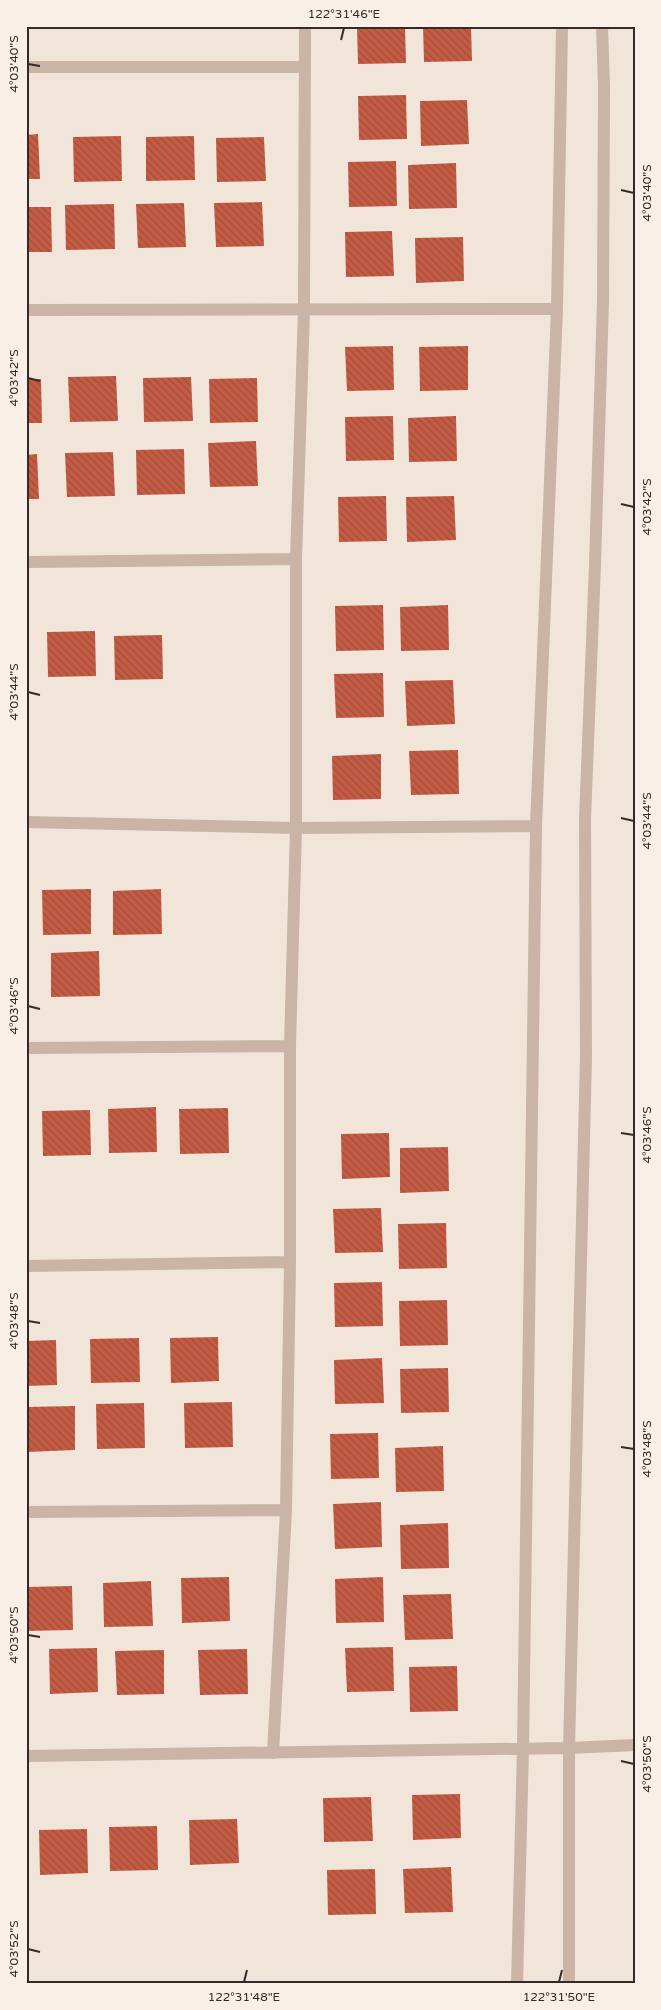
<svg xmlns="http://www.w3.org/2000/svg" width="661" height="2010" viewBox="0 0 661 2010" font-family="'Varela Round',sans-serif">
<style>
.building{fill:url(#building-back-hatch)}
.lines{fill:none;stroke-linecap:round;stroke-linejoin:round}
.street{stroke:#c9b4a6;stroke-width:12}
.ticks{fill:none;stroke:#352a27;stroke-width:2}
.neatline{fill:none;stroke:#352a27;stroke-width:2}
.ticks-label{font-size:12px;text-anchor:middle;fill:#352a27}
</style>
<defs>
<pattern id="building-back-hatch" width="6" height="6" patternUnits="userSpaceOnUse" patternTransform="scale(1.25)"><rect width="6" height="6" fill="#c45c45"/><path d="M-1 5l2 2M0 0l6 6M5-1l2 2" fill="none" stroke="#a04c3a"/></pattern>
</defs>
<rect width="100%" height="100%" fill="#f1e5da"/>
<path class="building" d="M357 26H405L406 63 358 64Z
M423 26H471L472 61 424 62Z
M406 95 407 139 359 140 358 96Z
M467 100 469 144 421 146 420 101Z
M38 134 40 179H26V135Z
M121 136 122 181 74 182 73 137Z
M194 136 195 180 146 181V137Z
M264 137 266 181 217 182 216 138Z
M396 161 397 206 349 207 348 162Z
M456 163 457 208 409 209 408 165Z
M262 202 264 246 216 247 214 203Z
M184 203 186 247 138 248 136 204Z
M114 204 115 249 66 250 65 205Z
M26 207H51L52 252H26Z
M392 231 394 276 346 277 345 232Z
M463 237 464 281 416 283 415 238Z
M393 346 394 390 347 391 345 347Z
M468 346V390L420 391 419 347Z
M116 376 118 421 70 422 68 377Z
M191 377 193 421 144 422 143 378Z
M257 378 258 422 210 423 209 379Z
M26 379H41L42 423H26Z
M393 416 394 460 346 461 345 417Z
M456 416 457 461 409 462 408 418Z
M256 441 258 486 210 487 208 443Z
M184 449 185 494 137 495 136 450Z
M113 452 115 496 67 497 65 453Z
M37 454 39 499H26V455Z
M386 496 387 541 339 542 338 497Z
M454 496 456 540 407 542 406 497Z
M383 605 384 650 336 651 335 606Z
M448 605 449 650 401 651 400 607Z
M95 631 96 676 48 677 47 632Z
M162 635 163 679 115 680 114 636Z
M383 673 384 717 336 718 334 674Z
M453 680 455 724 407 726 405 681Z
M458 750 459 794 411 795 409 751Z
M381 754V799L333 800 332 756Z
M91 889V934L43 935 42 890Z
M161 889 162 934 113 935V891Z
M99 951 100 996 51 997V953Z
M156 1107 157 1152 109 1153 108 1109Z
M228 1108 229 1153 180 1154 179 1109Z
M90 1110 91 1155 43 1156 42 1111Z
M389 1133 390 1177 342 1179 341 1134Z
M448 1147 449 1191 400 1193V1148Z
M381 1208 383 1252 335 1253 333 1209Z
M446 1223 447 1268 399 1269 398 1224Z
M382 1282 383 1326 335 1327 334 1283Z
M447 1300 448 1345 400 1346 399 1301Z
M218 1337 219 1381 171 1383 170 1338Z
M139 1338 140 1382 91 1383 90 1339Z
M56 1340 57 1385 26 1386V1341Z
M382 1358 384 1403 335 1404 334 1360Z
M448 1368 449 1412 401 1413 400 1369Z
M232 1402 233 1447 185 1448 184 1403Z
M144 1403 145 1448 97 1449 96 1404Z
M75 1406V1450L27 1452 26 1407Z
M378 1433 379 1478 331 1479 330 1434Z
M443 1446 444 1491 396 1492 395 1448Z
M381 1502 382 1547 335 1549 333 1504Z
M448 1523 449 1568 401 1569 400 1525Z
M229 1577 230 1621 182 1623 181 1578Z
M383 1577 384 1622 336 1623 335 1579Z
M151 1581 153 1626 104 1627 103 1583Z
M72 1586 73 1630 26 1631V1587Z
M451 1594 453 1639 405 1640 403 1595Z
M393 1647 394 1691 347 1692 345 1648Z
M97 1648 98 1692 50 1694 49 1649Z
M247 1649 248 1694 200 1695 198 1650Z
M164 1650V1694L117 1695 115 1651Z
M457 1666 458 1711 410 1712 409 1667Z
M460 1794 461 1838 413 1840 412 1795Z
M371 1797 373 1841 324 1842 323 1798Z
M237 1819 239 1863 190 1865 189 1820Z
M157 1826 158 1870 110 1871 109 1827Z
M87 1829 88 1873 40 1875 39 1830Z
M451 1867 453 1912 405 1913 403 1869Z
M375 1869 376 1914 328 1915 327 1870Z"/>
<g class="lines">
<path class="street" d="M26 67H305
M26 310 557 309
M26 562 296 559
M26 822 296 828 536 826
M26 1048 290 1046
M26 1266 290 1262
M26 1512 286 1510
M273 1753 286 1510 290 1262V1046L296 828V559L304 310 305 26
M26 1756 569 1748 635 1745
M517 1984 523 1749 536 826 557 309 562 26
M569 1984V1748L586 1057 585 820 595 564 603 301 604 87 602 26"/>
</g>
<path class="ticks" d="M341 40 344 28M28 64 40 66M621 190 634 193M28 378 40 381M621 504 634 507M28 692 40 695M621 818 634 821M28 1006 40 1009M621 1133 634 1135M28 1321 40 1323M621 1447 634 1449M28 1635 40 1637M621 1761 634 1764M28 1949 40 1952M244 1982 247 1970M559 1982 562 1970"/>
<rect width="661" height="2010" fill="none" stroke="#f9efe6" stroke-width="55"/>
<rect x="28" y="28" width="606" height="1954" class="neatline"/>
<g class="ticks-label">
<text x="344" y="18">122°31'46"E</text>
<text transform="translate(14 64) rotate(-90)" y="4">4°03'40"S</text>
<text transform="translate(647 193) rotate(-90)" y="4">4°03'40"S</text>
<text transform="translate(14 378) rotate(-90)" y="4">4°03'42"S</text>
<text transform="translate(647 507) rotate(-90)" y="4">4°03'42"S</text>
<text transform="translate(14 692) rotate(-90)" y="4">4°03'44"S</text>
<text transform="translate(647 821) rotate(-90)" y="4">4°03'44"S</text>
<text transform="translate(14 1006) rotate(-90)" y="4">4°03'46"S</text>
<text transform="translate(647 1135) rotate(-90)" y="4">4°03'46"S</text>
<text transform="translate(14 1321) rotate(-90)" y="4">4°03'48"S</text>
<text transform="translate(647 1449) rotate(-90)" y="4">4°03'48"S</text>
<text transform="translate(14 1635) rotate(-90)" y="4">4°03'50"S</text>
<text transform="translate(647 1764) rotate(-90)" y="4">4°03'50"S</text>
<text transform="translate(14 1949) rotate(-90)" y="4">4°03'52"S</text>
<text x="244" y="2001">122°31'48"E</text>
<text x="559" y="2001">122°31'50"E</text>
</g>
</svg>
